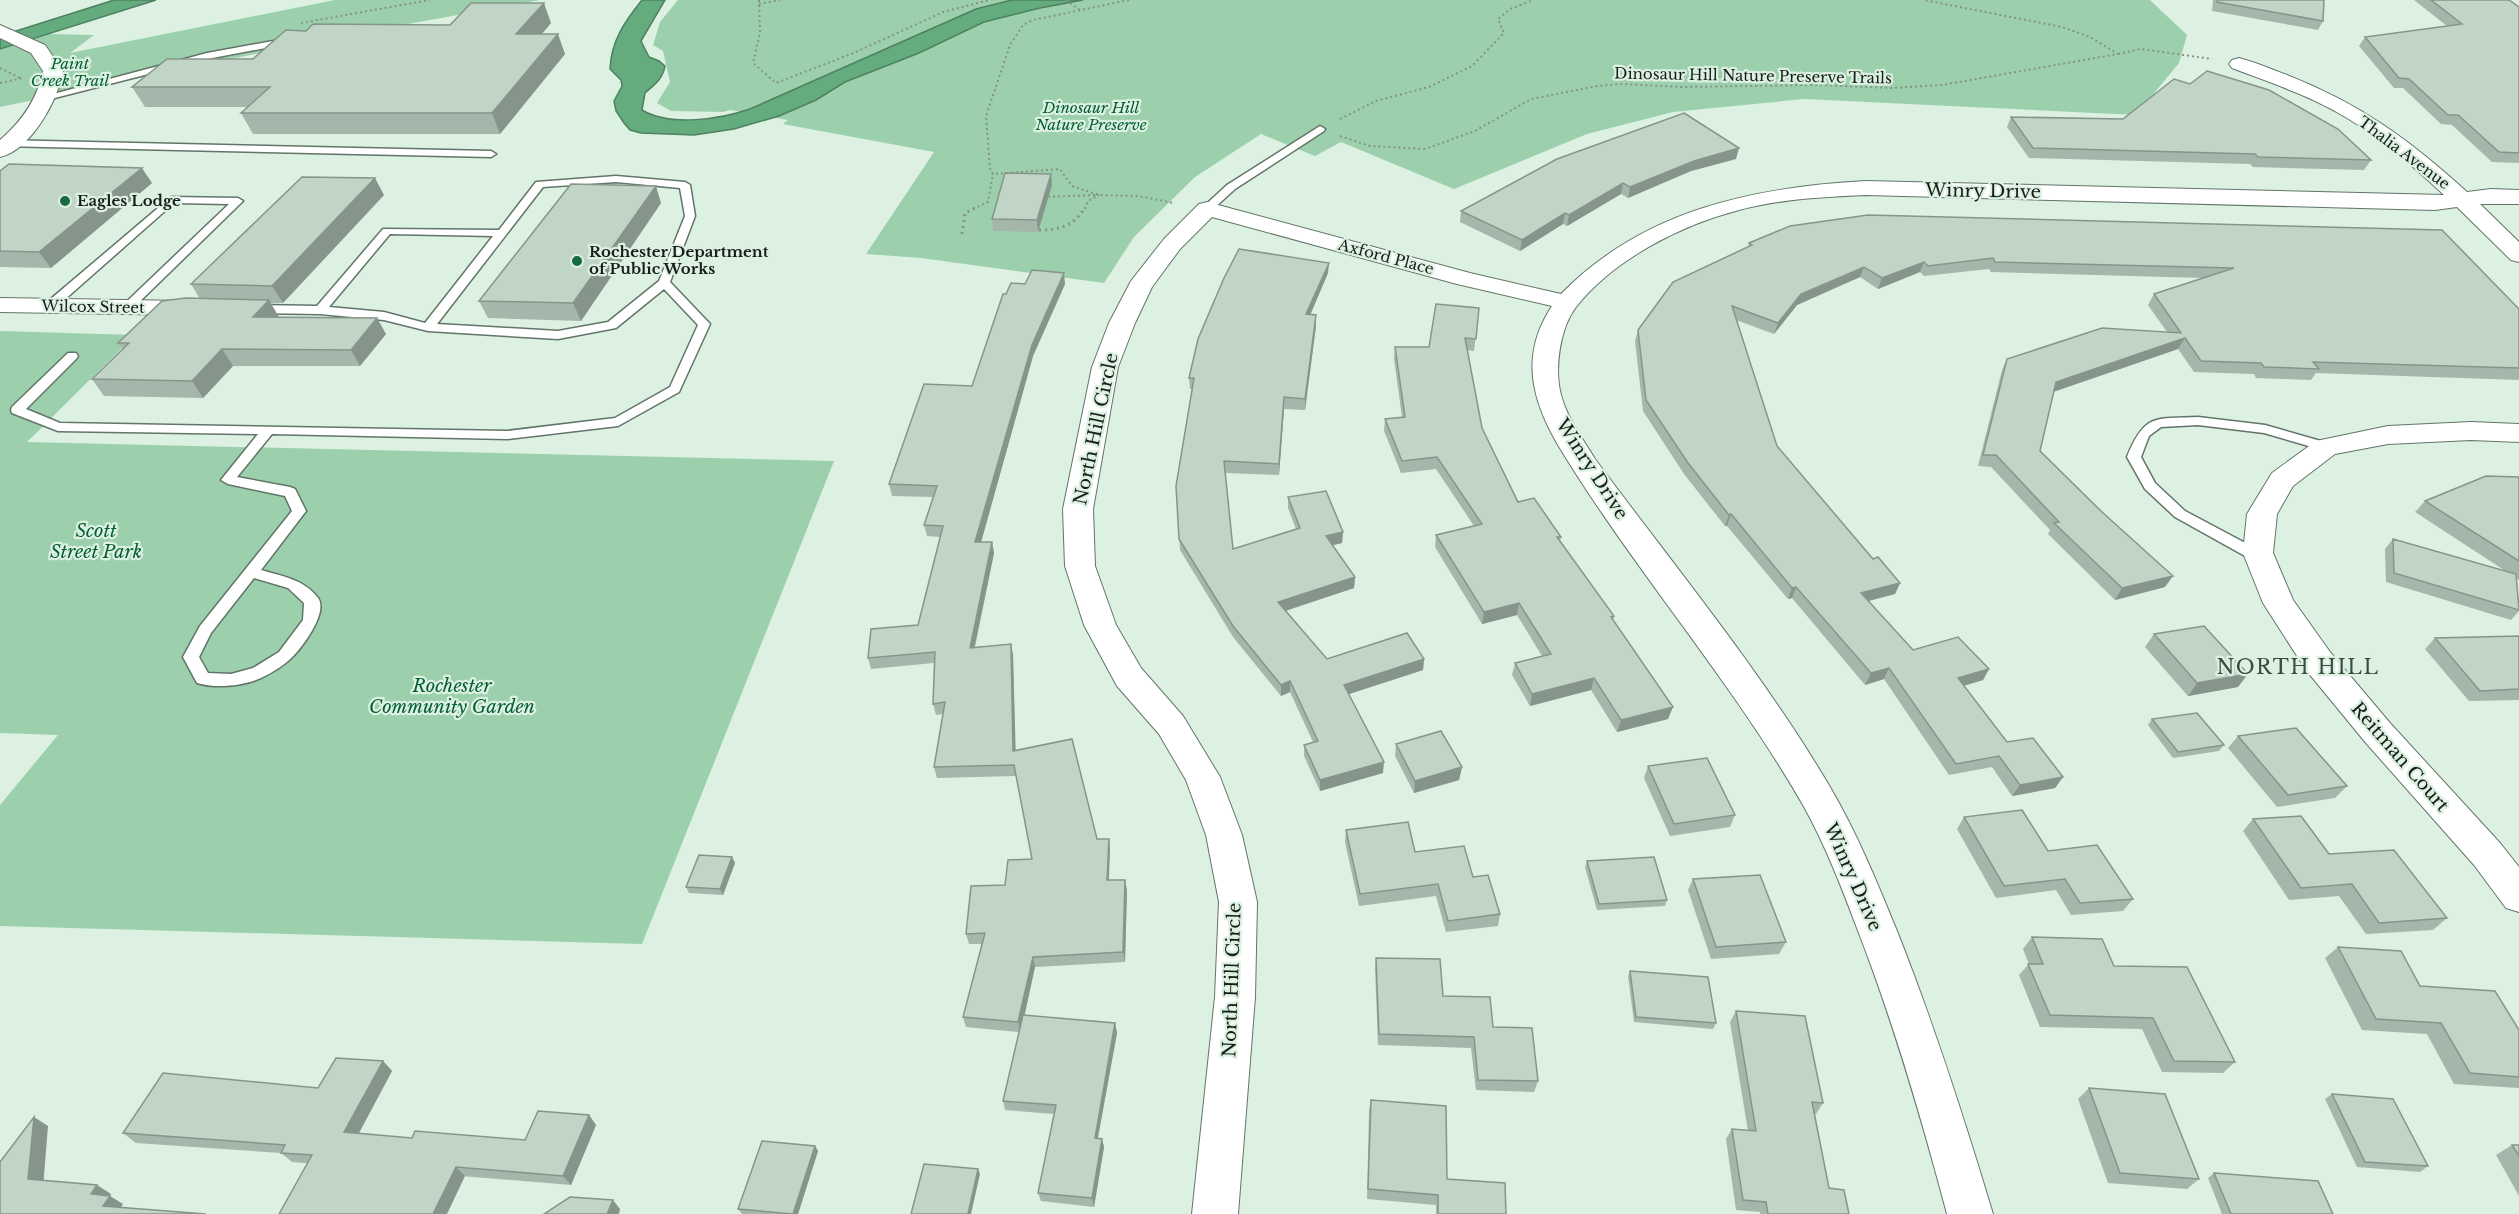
<svg xmlns="http://www.w3.org/2000/svg" width="2519" height="1214" viewBox="0 0 2519 1214" font-family="'Libre Baskerville',serif">
<style>
.green{fill:#9cd0ac}
.water{fill:#64ac7e;stroke:#4d8160;stroke-width:1.5}
.lines{fill:none;stroke-linecap:round;stroke-linejoin:round}
.service-casing{stroke:#627568;stroke-width:3}
.minor-casing{stroke:#627568;stroke-width:2}
.path-far1{stroke:#849388;stroke-width:2;stroke-dasharray:2 3;stroke-linecap:butt}
.path{stroke:#849388;stroke-width:3;stroke-dasharray:2 4;stroke-linecap:butt}
.service{fill:#fff;fill-rule:evenodd}
.minor{fill:#fff;fill-rule:evenodd}
.wall{fill:#a5b7aa}
.shaded-wall{fill:#86958b}
.building{fill:#c0d5c6;stroke:#86958b;stroke-width:1.5}
.poi-dot{fill:#166c3f;stroke:#dcf1e2;stroke-width:2}
.labels{text-anchor:middle;stroke-width:4.5;stroke-linejoin:round;paint-order:stroke}
.far-park-label{font-size:15px;font-style:italic;fill:#035e33;stroke:#dcf1e2}
.far-street-label{font-size:15px;fill:#171e19;stroke:#dcf1e2}
.far-poi-label{font-size:15px;font-weight:bold;fill:#171e19;stroke:#dcf1e2;text-anchor:start}
.street-label{font-size:18px;fill:#171e19;stroke:#dcf1e2}
.park-label{font-size:18px;font-style:italic;fill:#035e33;stroke:#dcf1e2}
.neighbourhood-label{font-size:20px;letter-spacing:1.5px;fill:#3b4d40;stroke:#dcf1e2}
</style>
<rect width="100%" height="100%" fill="#dcf1e2"/>
<path class="green" d="M335 0H540L336 37 0 107V33L94 35 70 53Z
M678 0H2150L2187 35 2179 63 2136 115 1804 99 1673 112 1587 134 1454 189 1341 142 1315 156 1261 134 1195 177 1134 237 1104 283 921 258 866 254 934 152 783 124 788 120 730 110 723 112 671 111 657 103 670 82 663 51 653 45 660 22Z
M0 331 135 335 27 442 834 461 642 944 0 926V805L58 735 0 733Z"/>
<path class="water" d="M114 0H156L0 49V36Z
M642 0H665L641 41 649 57 659 61 665 66C663 79 654 85 645 93L642 110C670 127 721 119 750 109L976 9 1012 0H1083L1040 8 984 22 919 53 845 82 816 100 779 116 734 129 694 135 641 133 630 130 624 123 616 111 614 101 622 86 621 80 610 69C611 41 625 21 642 0Z"/>
<g class="lines">
<defs>
<path id="service" d="M289 38 292 39V43L207 59 47 100 42 97 207 53Z
M1320 126 1325 129 1324 131 1235 189 1211 211H1203V207L1227 185Z
M0 140 491 151 496 154 491 157 0 146Z
M616 176 685 182 690 185 695 216 670 282 710 324 679 392 618 426 507 439 272 434 237 477 290 487 295 489 306 511 261 570C281 576 304 579 318 598 329 613 300 651 288 661 282 666 273 672 265 676 247 686 217 689 197 683L183 657 200 626 292 511 285 496 228 484 221 480 258 434 58 431 12 413 11 410 12 407 68 353H76L78 356 76 359 26 409 60 423 507 431 615 418 670 387 698 325 664 289 616 328 558 339 428 331 384 320 320 314 255 313 249 309 255 305 317 306 383 229 499 230 536 182ZM616 182 680 188 685 216 659 281 608 322 558 331 437 324 543 187ZM390 234 493 236 425 323 384 312 329 307ZM254 578 288 588 304 603 303 620 279 652 253 668 231 674 208 673 199 657 211 633Z
M171 197 238 198 243 201 131 310H123L121 307 229 204 174 203 54 309H46V303Z
M2198 417 2265 425 2331 444 2333 447 2326 451 2264 433 2198 425 2161 427 2149 436 2141 457 2155 483 2185 511 2264 553 2266 557 2264 561H2254L2175 517 2145 489 2127 457C2145 413 2155 419 2198 417Z"/>
<path id="minor" d="M0 25 45 45 63 71C58 100 31 150 0 157V140C22 121 37 100 43 71L31 53 0 38Z
M2239 58C2255 62 2271 69 2287 75 2360 104 2409 139 2467 192L2491 189 2519 190V204H2480L2519 242V262L2511 260 2457 207 2435 210 1866 195C1823 197 1781 199 1739 210 1681 225 1614 259 1576 307 1560 328 1554 369 1561 395 1567 418 1583 439 1595 459 1675 567 1762 672 1830 787 1857 833 1877 882 1897 931 1934 1024 1964 1118 1993 1214H1947C1922 1120 1895 1027 1860 936 1843 891 1826 846 1803 805 1730 678 1633 569 1558 445 1531 399 1520 354 1552 306L1457 284 1212 217 1180 249 1152 287 1135 323 1118 367 1093 509 1095 566 1116 625 1141 668 1183 716 1220 777 1242 835 1257 902 1255 997 1238 1214H1192L1215 997 1219 902 1206 835 1186 780 1159 734 1117 686 1084 625 1065 566 1063 509 1092 367 1109 323 1131 281 1164 239 1199 204 1207 202 1470 273 1561 294C1643 210 1754 187 1866 181L2444 195C2414 167 2382 139 2347 118 2311 96 2271 83 2232 68L2229 64 2232 60Z
M0 298 186 301 195 303 198 308 195 313 186 315 0 312Z
M2471 422 2519 424V442L2471 440 2388 444 2335 454 2293 486 2277 514 2273 553 2293 600 2330 652 2390 723 2500 843 2519 867V912L2506 908 2474 865 2366 743 2306 670 2263 603 2243 553 2247 514 2272 473 2316 441 2388 426Z"/>
</defs>
<use href="#service" class="service-casing"/>
<use href="#minor" class="minor-casing"/>
<path class="path-far1" d="M759 0 760 33 753 63 776 83 856 52 943 12 990 0
M1066 0 1080 10
M1129 0 1033 20 1023 25 1010 45 986 116 990 168 993 174 1060 169 1072 186 1099 195 1138 196 1174 203
M759 4 780 0
M301 23 430 0
M2118 54 2141 49 2212 59
M0 68 20 78
M0 83 23 78
M1340 119 1376 101 1429 87 1472 66 1504 33 1498 19 1510 9 1533 0
M1340 136 1370 146 1425 149 1475 131 1531 99 1597 86 1622 84 1682 87 1818 85 1892 88 1942 85 2118 54 2090 37 2062 27 1924 0
M1043 197 1096 195
M973 209 988 202 993 174
M1085 209 1088 201 1099 195"/>
<path class="path" d="M1039 230C1059 230 1075 226 1085 207
M962 234 965 213 977 207"/>
<use href="#service" class="service"/>
<use href="#minor" class="minor"/>
</g>
<path class="wall" d="M2213 0H2324L2323 21 2318 30 2212 11Z
M2414 0H2509L2519 7V163L2492 162 2452 125 2441 124 2403 88H2394L2359 46 2365 37 2447 26Z
M551 23 542 34 565 54 500 134H253L241 113 247 107H145L132 87 253 59 450 25Z
M2011 117 2371 160 2364 170 2253 167 2250 164 2029 158 2007 127Z
M1736 159 1691 171 1628 198 1621 194 1567 226 1563 224 1520 251 1460 222 1461 211Z
M0 171 152 183 51 268 0 267Z
M1051 174 1052 185 1038 232 993 231 992 219Z
M384 195 283 303H270L278 317 386 334 360 366H233L203 398 104 396 92 379 123 349 118 343 200 299 191 284Z
M661 203 581 321 488 318 479 301Z
M1868 215 2519 309V380L2316 373 2311 380 2256 378 2254 374 2194 372 2178 349 2053 392 2040 451 2165 587 2115 600 2048 534 2050 530 1991 467 1978 466 2002 370 2007 359 2167 332 2148 305 2154 294 2203 278 1991 272 1989 269 1924 276 1920 272 1878 289 1860 277 1797 305 1774 334 1736 320 1777 446 1873 559 1900 583 1895 594 1869 601 1913 650 1989 669 1983 680 1964 686 2007 742 2063 777 2055 788 2012 796 1992 767 1949 775 1884 679 1865 685 1792 598 1788 599 1727 526H1725L1684 474 1643 411 1635 341 1638 330 1748 247 1749 243Z
M1328 273 1310 314 1316 315V326L1305 410 1284 409 1279 475 1225 473 1233 549 1296 529 1288 508V497L1343 532 1342 543 1333 545 1355 577 1354 588 1286 611 1327 659H1424L1423 670 1349 694 1383 773 1320 791 1304 756V745L1313 742 1290 692 1281 696 1233 637 1180 550 1176 486 1192 389H1190L1189 378Z
M1065 284 1033 356 981 542H992L994 553 975 647 1011 644 1013 655 1015 751 1097 839H1109L1110 849 1109 880 1127 890 1125 962 1035 967 1024 1016 1115 1023 1117 1033 1098 1138 1102 1139 1104 1147 1094 1207 1041 1201 1038 1193 1054 1114 1005 1110 1003 1101 1019 1032 966 1027 963 1017 982 944H969L966 934 1005 885 1032 859 1016 776 937 778 934 767 943 714 936 715 933 704 934 663 871 669 868 658 918 625 940 537 927 536 924 525 933 497 892 496 889 484 972 386 1006 294Z
M1479 308 1474 351 1467 350 1482 428 1518 502 1561 537 1560 542 1614 616 1613 620 1668 719 1617 732 1591 690 1530 706 1512 675 1515 663 1542 656 1517 615 1482 624 1435 547 1436 535 1474 526 1436 469 1401 473 1384 431 1385 419 1402 417 1394 359 1395 347H1429Z
M2519 477V580L2516 578 2519 602V611L2511 620 2386 582 2385 549 2393 539 2507 572 2415 512 2425 501Z
M2154 634 2238 687 2188 696 2145 647Z
M2519 636V700L2469 701 2425 649 2435 638Z
M2152 719 2224 745 2219 751 2173 758 2148 725Z
M2238 736 2347 786 2335 798 2277 807 2228 748Z
M1396 744 1462 767 1459 780 1414 793 1395 756Z
M1648 766 1735 815 1730 827 1670 836 1644 778Z
M1964 817 2048 851 2133 899 2123 911 2071 915 2056 890 1996 898 1957 829Z
M2253 819 2329 854 2447 918 2433 930 2366 934 2339 896 2289 900 2243 831Z
M1346 830 1415 852 1473 877 1500 914 1498 926 1446 932 1436 896 1359 906 1345 842Z
M732 857 735 863 723 895 689 893 686 887Z
M1587 861 1667 900 1665 906 1597 910 1585 867Z
M1693 879 1786 942 1779 954 1711 959 1688 890Z
M2032 937 2114 966 2235 1062 2223 1073 2162 1072 2142 1029 2040 1027 2019 975 2029 964 2023 949Z
M2338 947 2420 986 2519 1030V1088L2454 1084 2427 1034 2362 1030 2325 958Z
M1376 958 1443 996 1493 1027 1538 1081 1534 1092 1476 1090 1471 1048 1378 1045 1375 969Z
M1630 971 1716 1023 1713 1029 1634 1022 1628 976Z
M1736 1011 1823 1103 1816 1114H1814L1829 1188 1849 1214H1760V1212L1736 1210 1726 1139 1732 1129 1748 1131 1730 1022Z
M383 1061 392 1071 359 1133 412 1138 525 1140 589 1115 596 1125 571 1185 292 1162 281 1153 136 1143 123 1133 318 1088Z
M2089 1088 2199 1179 2187 1189 2108 1183 2078 1099Z
M2332 1094 2428 1166 2420 1172 2357 1167 2325 1099Z
M1371 1100 1447 1179 1506 1214H1436V1205L1367 1199 1369 1110Z
M2512 1145H2519V1196L2496 1155Z
M815 1146 818 1151 798 1214H742L738 1209Z
M2214 1173 2333 1214H2222L2208 1178Z"/>
<path class="shaded-wall" d="M544 3 551 23 524 54 516 34Z
M558 34 565 54 500 134 492 113Z
M1739 148 1736 159 1691 171 1628 198 1630 187 1694 161Z
M142 168 152 183 51 268 39 252Z
M1051 174 1052 185 1038 232 1037 220Z
M375 178 384 195 283 303 272 286Z
M1623 183 1621 194 1567 226 1569 215Z
M656 186 661 203 581 321 573 303Z
M1565 213 1563 224 1520 251 1522 240Z
M1924 262 1920 272 1878 289 1882 278Z
M1329 263 1328 273 1306 325V314Z
M1864 267 1860 277 1797 305 1774 334 1778 323 1801 294Z
M1064 273 1065 284 1033 356 978 553 975 542 1032 345Z
M269 300 279 317 263 333 253 317Z
M1316 315V326L1305 410V399Z
M377 318 386 334 360 366 351 350Z
M2185 338 2178 349 2050 393 2056 382Z
M222 349 233 366 203 398 192 381Z
M1284 397V409L1279 475V464Z
M1731 514 1727 526H1725L1729 515Z
M1343 532 1342 543 1325 547 1326 536Z
M992 542 994 553 972 659 970 648Z
M2173 576 2165 587 2115 600 2122 588Z
M1355 577 1354 588 1278 613V602Z
M1900 583 1895 594 1856 604 1861 593Z
M1796 587 1792 598 1788 599 1792 588Z
M1519 603 1517 615 1482 624 1484 612Z
M1011 644 1013 655 1016 762 1013 751Z
M1424 659 1423 670 1343 696 1344 685Z
M1889 668 1884 679 1865 685 1871 673Z
M1989 669 1983 680 1952 689 1958 678Z
M2248 674 2238 687 2188 696 2197 683Z
M1594 678 1591 690 1530 706 1532 694Z
M1290 681V692L1281 696V685Z
M1673 707 1668 719 1617 732 1621 720Z
M1384 762 1383 773 1320 791V780Z
M1462 767 1459 780 1414 793 1415 781Z
M2063 777 2055 788 2012 796 2020 785Z
M1109 839 1110 849 1108 891 1107 880Z
M732 857 735 863 723 895 720 889Z
M1125 880 1127 890 1125 962 1123 952Z
M1033 957 1035 967 1021 1032 1018 1022Z
M1115 1023 1117 1033 1096 1147 1095 1138Z
M383 1061 392 1071 354 1142 344 1132Z
M589 1115 596 1125 571 1185 563 1176Z
M34 1117 48 1126 43 1188 28 1179Z
M1102 1139 1104 1147 1094 1207 1092 1198Z
M815 1146 818 1151 798 1214H793Z
M456 1167 465 1176 447 1214H433Z
M978 1169 980 1174 971 1214H968Z
M97 1185 111 1194 110 1196 123 1204 117 1214 103 1206 91 1194Z
M613 1200 620 1209 619 1214H607Z"/>
<path class="building" d="M2217 0H2324L2323 21 2217 2Z
M2431 0H2509L2519 7V153L2499 152 2458 115H2448L2409 79 2399 78 2365 37 2462 24Z
M471 3H544L516 34H558L492 113H241L270 87H132L167 59H253L286 30 306 31 313 24 450 25Z
M2207 71 2269 90 2338 129 2371 160 2258 157 2255 154 2033 148 2011 117 2123 119 2174 79 2190 84Z
M1684 113 1739 148 1694 161 1630 187 1623 183 1569 215 1565 213 1522 240 1461 211 1557 159Z
M9 164 142 168 39 252 0 251V171Z
M1005 173 1051 174 1037 220 992 219Z
M302 177 375 178 272 286 191 284Z
M571 184 656 186 573 303 479 301Z
M1868 215 2442 230 2519 309V368L2313 362 2319 369 2264 367 2261 363 2201 361 2185 338 2056 382 2040 451 2102 512 2173 576 2122 588 2054 523 2059 522 1996 455H1983L2007 359 2102 328 2181 333 2154 294 2234 268 1995 262 1993 258 1928 266 1924 262 1882 278 1864 267 1801 294 1778 323 1732 306 1777 446 1873 559 1878 557 1900 583 1861 593 1913 650 1958 637 1989 669 1958 678 2007 742 2033 738 2063 777 2020 785 1999 756 1956 764 1889 668 1871 673 1796 587 1792 588 1731 514 1729 515 1688 463 1646 400 1638 330 1673 282 1752 245 1749 243 1790 226Z
M1239 249 1329 263 1306 314 1316 315 1305 399 1284 397 1279 464 1224 461 1233 549 1300 528 1288 497 1326 491 1343 532 1326 536 1355 577 1278 602 1327 659 1407 633 1424 659 1344 685 1384 762 1320 780 1304 745 1318 741 1290 681 1281 685 1233 626 1179 539 1176 486 1194 378H1189L1198 339 1224 278Z
M1032 270 1064 273 1032 345 975 542H992L970 648 1011 644 1013 751 1072 739 1097 839H1109L1107 880H1125L1123 952 1033 957 1018 1022 963 1017 985 933 966 934 971 886 1005 885 1008 860 1032 859 1014 765 934 767 945 702 933 704 935 652 868 658 871 629 918 625 943 526 924 525 937 486 889 484 924 384 972 386 1003 294H1006L1011 283 1025 284Z
M186 298 269 300 253 317 377 318 351 350 222 349 192 381 92 379 129 343H118L162 301Z
M1436 304 1479 308 1476 339 1465 338 1482 428 1518 502 1534 498 1561 537H1557L1614 616 1611 617 1673 707 1621 720 1594 678 1532 694 1515 663 1551 654 1519 603 1484 612 1436 535 1482 524 1437 457 1402 461 1385 419 1405 417 1395 347H1429Z
M2486 476 2519 477V561L2425 501Z
M2393 539 2516 574 2519 610 2394 573Z
M2204 626 2248 674 2197 683 2154 634Z
M2519 636V689L2480 691 2435 638Z
M2197 713 2224 745 2178 752 2152 719Z
M2296 728 2347 786 2288 795 2238 736Z
M1441 731 1462 767 1415 781 1396 744Z
M1707 758 1735 815 1674 824 1648 766Z
M2022 810 2048 851 2097 845 2133 899 2080 903 2065 879 2004 886 1964 817Z
M2301 816 2329 854 2394 850 2447 918 2379 923 2352 884 2301 888 2253 819Z
M1408 822 1415 852 1464 846 1473 877 1488 875 1500 914 1448 921 1438 884 1360 894 1346 830Z
M699 855 732 857 720 889 686 887Z
M1654 857 1667 900 1599 904 1587 861Z
M1760 875 1786 942 1716 947 1693 879Z
M2032 937 2102 939 2114 966 2187 967 2235 1062 2174 1061 2153 1018 2050 1015 2028 964H2043Z
M2338 947 2401 951 2420 986 2495 991 2519 1030V1077L2470 1073 2441 1023 2376 1019Z
M1376 958 1440 959 1443 996 1490 997 1493 1027 1532 1028 1538 1081 1478 1080 1474 1037 1379 1034Z
M1630 971 1708 977 1716 1023 1636 1017Z
M1736 1011 1805 1016 1823 1103 1812 1102 1829 1188 1844 1190 1849 1214H1768L1766 1202 1743 1200 1732 1129 1756 1131Z
M1023 1015 1115 1023 1095 1138 1102 1139 1092 1198 1038 1193 1056 1105 1003 1101Z
M336 1058 383 1061 344 1132 412 1138 415 1131 525 1140 538 1111 589 1115 563 1176 456 1167 433 1214H279L312 1155 281 1153 285 1145 123 1133 163 1073 318 1088Z
M2089 1088 2165 1094 2199 1179 2120 1173Z
M2332 1094 2393 1099 2428 1166 2365 1162Z
M1371 1100 1446 1106 1447 1179 1505 1183 1506 1214H1438V1195L1368 1189Z
M34 1117 28 1179 97 1185 91 1194 110 1196 103 1206 206 1214H0V1162Z
M762 1141 815 1146 793 1214 738 1209Z
M2512 1145H2519V1156Z
M924 1164 978 1169 968 1214H911Z
M2214 1173 2318 1181 2333 1214H2231Z
M570 1197 613 1200 607 1214H544Z"/>
<g class="poi-dot">
<circle cx="65" cy="201" r="6"/>
<circle cx="577" cy="261" r="6"/>
</g>
<g class="labels">
<g class="far-park-label">
<text x="70" y="69">Paint<tspan x="70" dy="17">Creek Trail</tspan></text>
<text x="1091" y="113">Dinosaur Hill<tspan x="1091" dy="17">Nature Preserve</tspan></text>
</g>
<g class="far-street-label">
<text transform="translate(1753 76) rotate(1)" y="5">Dinosaur Hill Nature Preserve Trails</text>
<text transform="translate(2404 153) rotate(37)" y="5">Thalia Avenue</text>
<text transform="translate(1386 257) rotate(15)" y="5">Axford Place</text>
<text transform="translate(93 307) rotate(1)" y="5">Wilcox Street</text>
</g>
<g class="far-poi-label">
<text x="77" y="206">Eagles Lodge</text>
<text x="589" y="257">Rochester Department<tspan x="589" dy="17">of Public Works</tspan></text>
</g>
<g class="street-label">
<text transform="translate(1983 191) rotate(1)" y="6">Winry Drive</text>
<text transform="translate(1096 429) rotate(-78)" y="6">North Hill Circle</text>
<text transform="translate(1592 469) rotate(57)" y="6">Winry Drive</text>
<text transform="translate(2400 757) rotate(49)" y="6">Reitman Court</text>
<text transform="translate(1853 877) rotate(66)" y="6">Winry Drive</text>
<text transform="translate(1232 980) rotate(-88)" y="6">North Hill Circle</text>
</g>
<g class="park-label">
<text x="96" y="537">Scott<tspan x="96" dy="21">Street Park</tspan></text>
<text x="452" y="692">Rochester<tspan x="452" dy="21">Community Garden</tspan></text>
</g>
<g class="neighbourhood-label">
<text x="2298" y="674">NORTH HILL</text>
</g>
</g>
</svg>
